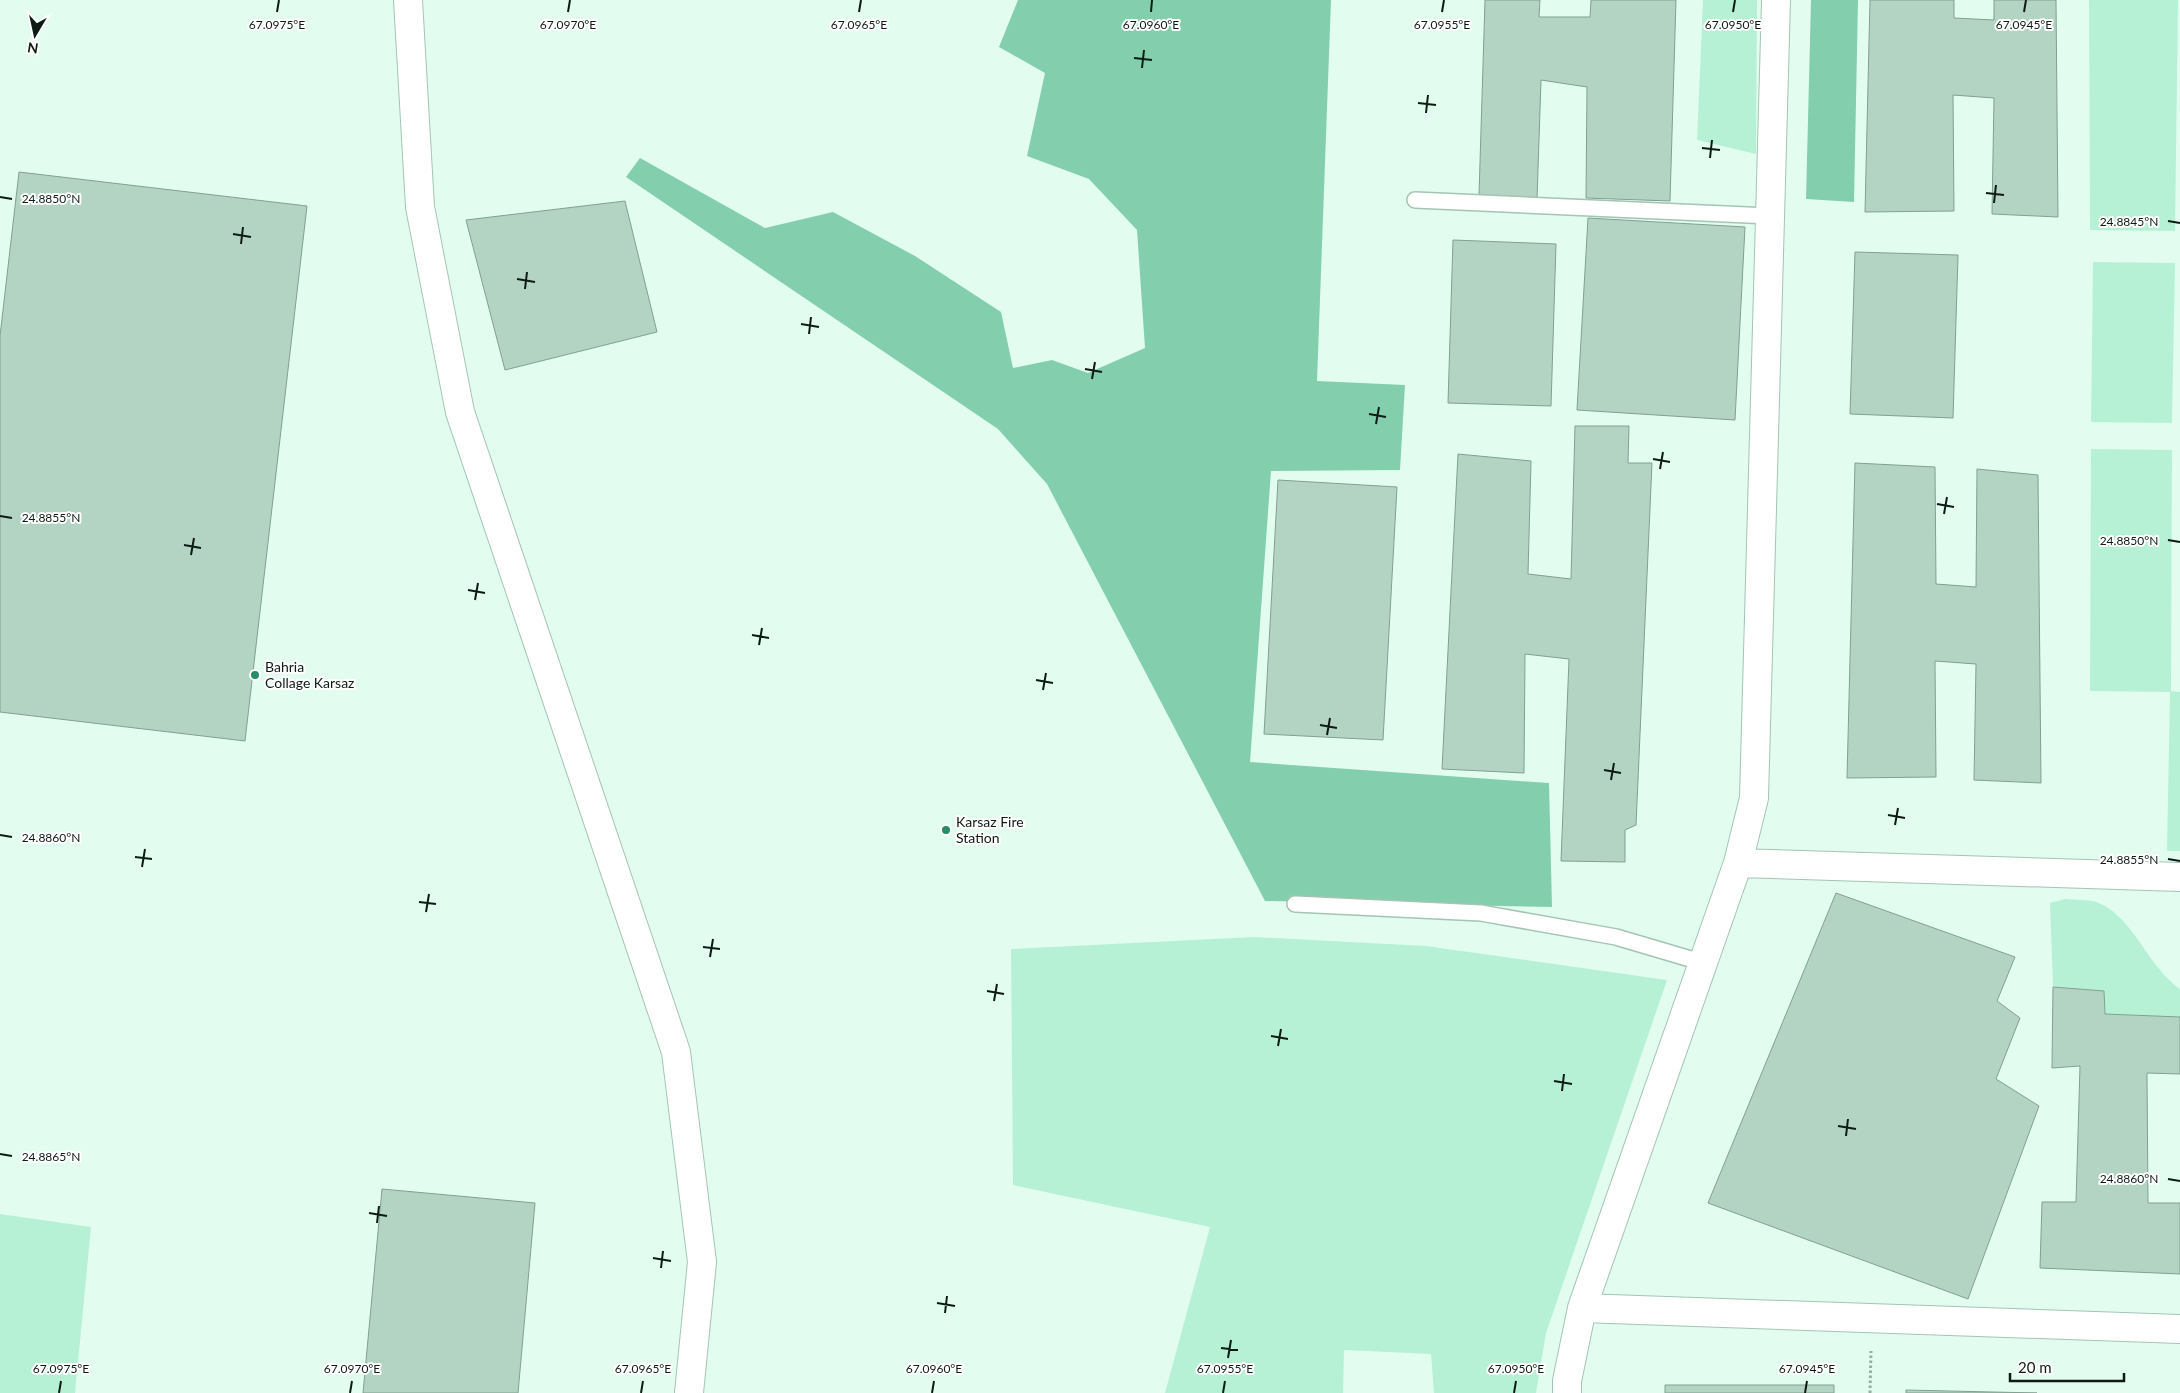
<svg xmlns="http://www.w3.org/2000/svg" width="2180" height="1393" viewBox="0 0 2180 1393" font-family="Lato,sans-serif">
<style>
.green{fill:#b6f1d5}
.forest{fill:#83cfad}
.building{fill:#b3d3c3;stroke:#81a091}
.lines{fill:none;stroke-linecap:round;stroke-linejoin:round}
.service-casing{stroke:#a4c4b4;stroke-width:18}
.minor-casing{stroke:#a4c4b4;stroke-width:30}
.path{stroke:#97ada2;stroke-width:3;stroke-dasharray:2.5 2.5;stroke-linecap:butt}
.service{stroke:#fff;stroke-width:15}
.minor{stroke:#fff;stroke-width:28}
.ticks{fill:none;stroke:#0e1b15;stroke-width:2}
.poi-dot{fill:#278c67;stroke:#fff;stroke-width:2}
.labels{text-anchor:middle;stroke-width:4;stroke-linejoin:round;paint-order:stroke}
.poi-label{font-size:14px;fill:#0e1b15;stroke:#fff;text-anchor:start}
.ticks-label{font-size:12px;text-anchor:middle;fill:#0e1b15;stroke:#fff;stroke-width:4;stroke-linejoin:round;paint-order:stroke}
</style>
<rect width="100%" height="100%" fill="#e2fdf0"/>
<path class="green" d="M1703 0H1757L1756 154 1697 140Z
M2089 0H2178L2175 231 2090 230Z
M2093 262 2175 263 2172 423 2091 422Z
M2091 449 2172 450 2171 691 2180 692V851H2167L2170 692 2090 691Z
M2065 899C2075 900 2090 899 2099 903 2135 919 2147 966 2180 989V1017L2105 1014 2104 991 2053 987 2050 903Z
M1254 937 1426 946 1667 980 1546 1333 1536 1393H1434L1431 1354 1344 1350 1343 1393H1165L1210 1227 1013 1185 1011 949Z
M0 1214 91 1227 75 1393H0Z"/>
<path class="forest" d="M1018 0H1331L1317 381 1405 385 1400 470 1271 471 1250 762 1549 783 1552 907 1265 901 1047 484 998 429 626 177 640 158 765 228 833 212 915 256 1001 312 1013 368 1052 360 1088 373 1145 348 1137 230 1089 179 1027 156 1045 73 999 47Z
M1811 0H1858L1854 202 1806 199Z"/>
<path class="building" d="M1485 0H1540L1539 17H1590L1591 0H1676L1670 201 1586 198 1587 87 1541 80 1537 199 1479 195Z
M1870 0H1954V18L1994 20V0H2056L2058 217 1992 214 1994 98 1953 95 1954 211 1865 212Z
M19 172 307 206 245 741 0 712V336Z
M625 201 657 332 505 370 466 220Z
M1588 218 1745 227 1735 420 1577 410Z
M1453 240 1556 244 1551 406 1448 403Z
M1855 252 1958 255 1953 418 1850 414Z
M1575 426H1629L1628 463H1652L1636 825 1625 830V862L1561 861 1569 659 1525 654 1524 773 1442 769 1458 454 1531 461 1528 574 1571 579Z
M1855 463 1935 467 1936 584 1976 587 1977 469 2038 475 2041 783 1974 780 1976 664 1935 661 1936 777 1847 778Z
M1278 480 1397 487 1383 740 1264 734Z
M1836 893 2015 957 1997 1001 2020 1018 1996 1079 2039 1106 1968 1299 1708 1203Z
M2053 987 2104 991 2105 1014 2180 1017V1074L2147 1073 2148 1203H2180V1274L2040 1268 2042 1202H2076L2080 1066 2052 1068Z
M382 1189 535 1203 518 1393H363Z
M1665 1385H1834V1393H1665Z
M1906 1390 2037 1393H1906Z"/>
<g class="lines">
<defs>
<path id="service" d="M1415 200 1770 216
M1295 904 1481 913 1616 937 1704 963"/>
<path id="minor" d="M408 0 420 207 460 412 676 1052 702 1262 689 1393
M1738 863 2180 877
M1582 1308 2180 1329
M1567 1393V1381L1582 1308 1738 863 1754 798 1776 0"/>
</defs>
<use href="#service" class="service-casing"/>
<use href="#minor" class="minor-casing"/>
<path class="path" d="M1870 1393 1871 1351"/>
<use href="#service" class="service"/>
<use href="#minor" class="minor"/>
</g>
<path class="ticks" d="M277 12 279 0M568 12 570 0M859 12 861 0M1151 12 1152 0M1442 12 1444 0M1733 12 1735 0M2024 12 2026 0M1134 58 1152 60M1142 68 1144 50M1418 103 1436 105M1426 113 1428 95M1702 148 1720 150M1710 158 1712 140M1986 193 2004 195M0 197 12 199M1994 203 1996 185M2168 221 2180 223M233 234 251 237M241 244 243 227M517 279 535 282M525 289 527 272M801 324 819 327M809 334 811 317M1085 369 1102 372M1092 379 1095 362M1369 414 1386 417M1376 424 1379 407M1653 459 1670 462M1660 469 1663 452M1937 504 1954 507M1944 514 1947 497M0 516 12 518M2168 540 2180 542M184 545 201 548M191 555 194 538M468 590 485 593M475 600 478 583M752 635 769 638M759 645 762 628M1036 680 1053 683M1043 690 1046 673M1320 725 1337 728M1327 735 1330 718M1604 770 1621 773M1611 780 1614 763M1888 815 1905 818M1895 825 1898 808M0 835 12 837M135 857 152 859M2168 859 2180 861M142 867 145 849M419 902 436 904M426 912 429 894M703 947 720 949M710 957 713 939M987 991 1004 994M994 1001 997 984M1271 1036 1288 1039M1278 1046 1281 1029M1554 1081 1572 1084M1562 1091 1564 1074M1838 1126 1856 1129M1846 1136 1848 1119M0 1154 12 1156M2168 1179 2180 1181M369 1213 387 1216M377 1223 379 1206M653 1258 671 1261M661 1268 663 1251M937 1303 955 1306M945 1313 947 1296M1221 1348 1238 1350M1228 1358 1231 1340M59 1393 61 1381M350 1393 352 1381M641 1393 643 1381M932 1393 934 1381M1223 1393 1225 1381M1514 1393 1516 1381M1805 1393 1807 1381"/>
<g class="poi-dot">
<circle cx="255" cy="675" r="5"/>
<circle cx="946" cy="830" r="5"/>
</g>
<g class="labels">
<g class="poi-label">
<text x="265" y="672">Bahria<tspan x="265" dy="16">Collage Karsaz</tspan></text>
<text x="956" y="827">Karsaz Fire<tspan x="956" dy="16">Station</tspan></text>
</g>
</g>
<g class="ticks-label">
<text x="277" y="29">67.0975°E</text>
<text x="568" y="29">67.0970°E</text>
<text x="859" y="29">67.0965°E</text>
<text x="1151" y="29">67.0960°E</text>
<text x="1442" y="29">67.0955°E</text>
<text x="1733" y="29">67.0950°E</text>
<text x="2024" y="29">67.0945°E</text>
<text x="51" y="203">24.8850°N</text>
<text x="2129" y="226">24.8845°N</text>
<text x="51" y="522">24.8855°N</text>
<text x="2129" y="545">24.8850°N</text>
<text x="51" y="842">24.8860°N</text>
<text x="2129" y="864">24.8855°N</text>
<text x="51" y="1161">24.8865°N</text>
<text x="2129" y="1183">24.8860°N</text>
<text x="61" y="1373">67.0975°E</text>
<text x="352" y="1373">67.0970°E</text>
<text x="643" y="1373">67.0965°E</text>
<text x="934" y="1373">67.0960°E</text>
<text x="1225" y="1373">67.0955°E</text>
<text x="1516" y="1373">67.0950°E</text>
<text x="1807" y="1373">67.0945°E</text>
</g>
<g transform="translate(35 35) rotate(189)" stroke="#ffffff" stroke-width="4" paint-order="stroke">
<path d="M0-4L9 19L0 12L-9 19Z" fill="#0e1b15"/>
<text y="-8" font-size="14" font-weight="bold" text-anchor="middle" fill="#0e1b15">N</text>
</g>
<path d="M2010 1373v8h114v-8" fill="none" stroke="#0e1b15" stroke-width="2.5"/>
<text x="2018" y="1373" font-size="15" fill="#0e1b15" stroke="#ffffff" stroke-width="4" paint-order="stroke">20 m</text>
</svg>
